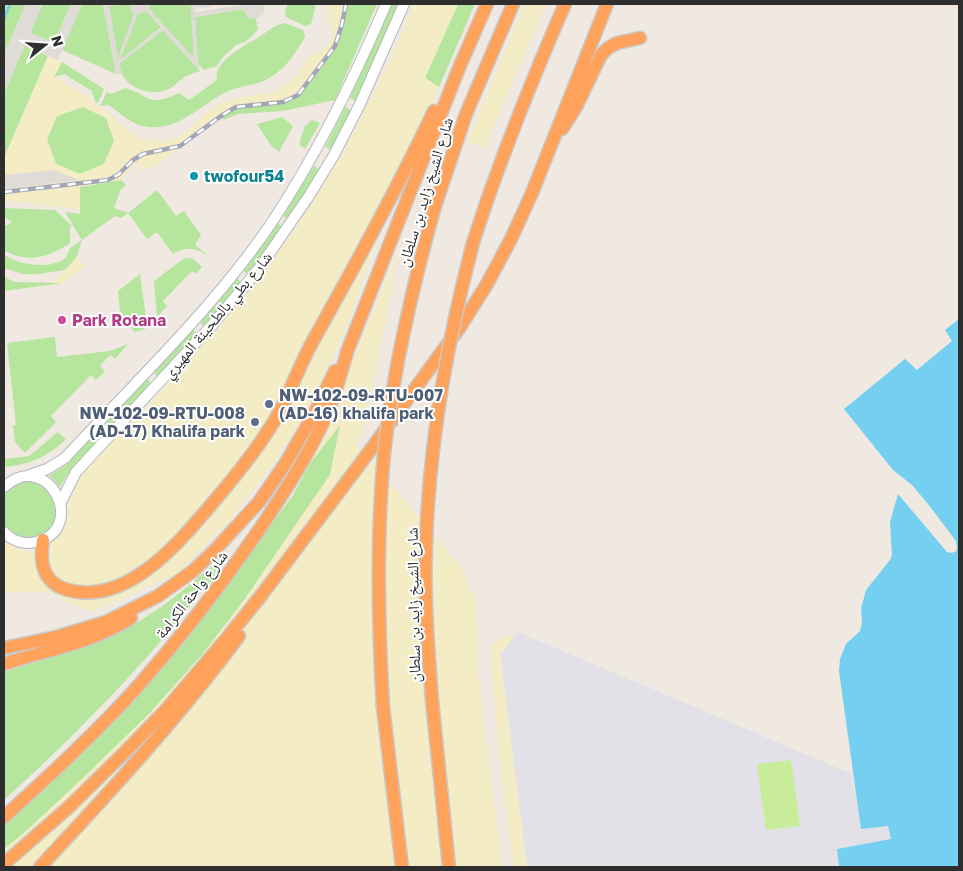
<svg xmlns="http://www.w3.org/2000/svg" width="963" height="871" viewBox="0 0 963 871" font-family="'Golos Text','Noto Naskh Arabic',sans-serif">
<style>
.industrial{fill:#e3e1e8}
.green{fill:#b6e59e}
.sand{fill:#f3ecc5;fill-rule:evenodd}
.pitch{fill:#c9ec9a}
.plaza{fill:#dfdcd8;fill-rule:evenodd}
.water{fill:#75cff0}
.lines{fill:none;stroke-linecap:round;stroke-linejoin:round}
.stream{stroke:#75cff0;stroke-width:2.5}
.secondary-casing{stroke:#b4b7c1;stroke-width:12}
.highway-casing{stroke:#c9c9c9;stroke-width:15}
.secondary{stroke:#fff;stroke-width:10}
.highway{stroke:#ffa35c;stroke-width:12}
.rail-casing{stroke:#a3a6b8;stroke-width:4.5}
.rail{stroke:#fff;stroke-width:2.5;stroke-dasharray:8;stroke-linecap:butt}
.highway-bridge-casing{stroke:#c9c9c9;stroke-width:15;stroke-linecap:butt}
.highway-bridge{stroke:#ffa35c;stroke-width:12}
.culture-dot{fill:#0f9aa8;stroke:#fff;stroke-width:2}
.hotel-dot{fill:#d1479c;stroke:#fff;stroke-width:2}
.service-dot{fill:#5c6f8a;stroke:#fff;stroke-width:2}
.labels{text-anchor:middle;stroke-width:4;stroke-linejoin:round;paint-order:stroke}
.culture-label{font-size:16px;font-weight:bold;fill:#0d838f;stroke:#fff;text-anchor:start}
.street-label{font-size:16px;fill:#2e2e2e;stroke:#fff}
.hotel-label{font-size:16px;font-weight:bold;fill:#b23c85;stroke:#fff;text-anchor:start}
.service-label{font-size:16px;font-weight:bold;fill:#4e5e75;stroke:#fff;text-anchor:start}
</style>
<rect width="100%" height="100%" fill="#efe9e1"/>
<path class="industrial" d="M518 632 852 774 861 829 889 826 891 839 837 849 839 867H527L500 654Z"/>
<path class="green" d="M4 4H26L4 54Z
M43 4H71L54 43 30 33Z
M82 4H103L116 74 62 50Z
M130 4 134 13 118 59 109 6Z
M145 4H192L191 8 194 59 149 9 150 6Z
M288 4H316L311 24 305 26 286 17 285 11Z
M346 4H377L335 100 283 111 238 114 224 120 221 116 236 107 298 95 342 26Z
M391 4H398L355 101 350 98Z
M458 4H475L439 87 425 78Z
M243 9 247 16 256 19 258 30 245 42 236 45 224 56 217 66 204 70 198 64 195 17Z
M146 11 161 27 119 61 138 14Z
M285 23 303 30 305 37C296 52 287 67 271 77 259 85 244 85 231 90 202 102 182 130 149 127 133 126 121 114 109 105L100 106 107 92 111 94 126 88C153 98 149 107 179 93L189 100 217 80C212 62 248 43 261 36 269 30 275 25 285 23Z
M163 30 200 71C195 73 187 75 182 79 176 83 173 88 166 90 151 96 131 89 123 76 121 73 120 68 119 64Z
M25 45 48 56 4 158V93Z
M62 62 104 89 98 103 95 102 92 91 64 74 54 77Z
M83 107 106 118 114 141 104 164 79 175 56 164 47 139 57 116Z
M345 107 351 110 331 150 325 147Z
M282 117 293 126 279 152 270 144 257 124Z
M312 120 320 123 305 149 299 144 305 126Z
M314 166 319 169 288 219 283 216Z
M121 180 126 185 121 189 114 208 128 213 157 190 176 216 184 211 201 235 195 245 209 256C196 249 186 245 173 254L157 232 147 239 128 213 121 218 115 216 82 240 77 256 71 264 64 270 38 274H23L4 268V255C21 265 48 270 66 258L70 248 82 240 65 212 80 214V187Z
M4 208 55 210 72 226 70 228V243C50 257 26 264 4 250V227L12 222 4 217Z
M277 223 283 227 249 275 243 271Z
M189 258 193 259 202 267 196 274 192 271 163 301 167 306 157 317 154 281 183 259Z
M140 274 147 325 145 329 134 332 120 311 118 291Z
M4 277 15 282 63 283 4 291Z
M237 278 242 283 205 328 200 323Z
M193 330 198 334 159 378 154 373Z
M55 337 57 357 110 351 128 344 115 359 110 355 100 366 105 371 96 380 91 375 51 416 56 422 25 453 15 442 13 425H16L7 343Z
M147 379 152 384 112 427 107 422Z
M341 424 330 475 242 603 201 656 149 714 80 781 24 833 4 849V820L162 667 292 497 311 462Z
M101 427 106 432 70 470 60 487 49 475 65 466Z
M58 432 66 439C48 457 29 465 4 467V459L29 456Z
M27 481C33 481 40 482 45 486 63 502 60 532 36 537 28 539 25 539 17 536 13 534 7 532 5 528 3 523 4 517 4 512 4 491 4 486 27 481Z
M223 556 227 560 205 590H203C143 666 76 735 4 800V672C38 662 73 651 106 638 150 620 188 587 223 556Z"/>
<path class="sand" d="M330 4H346L342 26 335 46 298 95 283 102 236 107 221 116 150 169 140 170 137 162 121 180 80 187V210L4 200V189L78 180 4 175V158L48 56 62 62 54 77 92 98 95 105C115 111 125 137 148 140 187 147 189 123 216 106 225 101 235 98 245 96 257 94 271 95 282 88 295 79 304 66 312 53 330 53 339 32 326 19ZM83 107 106 118 114 141 104 164 80 174 56 164 47 139 57 116Z
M414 4H458L425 78 439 87 373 252 345 332 305 415 271 467 230 520 178 573 90 612 47 592H4V541L17 549 30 552 51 542 57 538 63 529 66 519V508L80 476 142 412 240 304 292 234 340 158 390 60Z
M525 4H546L485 147 467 142Z
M400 246 363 432 356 443 460 566 476 601 478 676 502 867H4V849L24 833 80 781 149 714 201 656 242 603 330 475 340 425 311 462Z
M77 256 85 266 63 283H52L71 264Z
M506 636H515L500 654 527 867H513L499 755 490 647 499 638Z"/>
<path class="pitch" d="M791 760 800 826 766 830 757 764Z"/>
<path class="plaza" d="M26 4H43L30 33 54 43 71 4H82L58 60 25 45 4 93V54Z
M103 4H145L150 6 149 9 194 58 191 8 192 4H216L207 8 196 7 195 12 242 5 240 4H264L265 7 264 14 256 19 248 18 243 9 195 17 198 64 201 66 198 68 163 30 119 64 122 75 116 74ZM130 4 131 10 134 13 118 58 109 6ZM146 11 161 28 120 60 138 14Z
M54 170 79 180 4 189V175Z"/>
<path class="water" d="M959 319V867H839L837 849 891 839 888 826 861 829 839 671 840 659 846 644 860 631 862 623 861 609 866 590 890 560 892 555 890 522 898 494 947 552 952 553 956 551 957 548 956 541 928 504 912 485 893 470 844 409 905 359 917 370 952 341 945 330Z"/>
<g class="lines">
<path class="stream" d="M4 19 10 4"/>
<defs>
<path id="secondary" d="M27 476 47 469 65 458C135 382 215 307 272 222 318 153 354 79 386 4
M4 487C48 447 89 529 36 542 24 545 12 541 4 532
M61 502 76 472 214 323 260 267 309 196 334 155 360 104 404 4"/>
<path id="highway" d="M562 129 576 107 601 55 608 48 617 43 640 38
M435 206 466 114 513 4
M473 243C499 161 531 82 565 4
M43 540C40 559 41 579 62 588 125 611 180 541 216 499 239 472 263 442 280 411 292 387 301 362 314 339 356 264 397 189 434 111
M4 648 56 637 106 622 158 596 193 571 213 552 259 502 285 464 314 414 335 371
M4 664C49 649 89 644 131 618
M432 700 449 867
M383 707 402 867
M4 817C50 775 97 732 139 685 182 636 222 584 259 530 283 494 308 456 326 416 335 395 341 374 347 352L459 68 487 4
M4 864 70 806 125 752 165 711 227 638 260 597 366 456 460 327 487 284 511 239 532 193 607 4
M40 867C109 793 178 718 239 636"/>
</defs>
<use href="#secondary" class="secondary-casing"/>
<use href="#highway" class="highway-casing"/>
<use href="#secondary" class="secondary"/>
<use href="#highway" class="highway"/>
<defs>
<path id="rail" d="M4 192 108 180 118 175 133 160 143 154 180 146 221 116 236 107 283 102 298 95 335 46 342 24 346 4"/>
</defs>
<use href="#rail" class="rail-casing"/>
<use href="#rail" class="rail"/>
<defs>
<path id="highway-bridge" d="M432 700C428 649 424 597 426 545 429 442 447 342 473 243
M383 707C378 623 376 539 384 454 393 369 412 288 435 206"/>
</defs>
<use href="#highway-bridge" class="highway-bridge-casing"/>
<use href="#highway-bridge" class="highway-bridge"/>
</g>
<circle class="culture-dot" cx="194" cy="176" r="5"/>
<circle class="hotel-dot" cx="62" cy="320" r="5"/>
<g class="service-dot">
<circle cx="269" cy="404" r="5"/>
<circle cx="255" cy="422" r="5"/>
</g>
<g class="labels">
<g class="culture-label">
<text x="204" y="182">twofour54</text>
</g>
<g class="street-label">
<text transform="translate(425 192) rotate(-73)" y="6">شارع الشيخ زايد بن سلطان</text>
<text transform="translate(217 315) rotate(-50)" y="6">شارع بطي بالطحينة المهيري</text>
<text transform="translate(191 594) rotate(-52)" y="6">شارع واحة الكرامة</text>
<text transform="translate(413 605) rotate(-91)" y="6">شارع الشيخ زايد بن سلطان</text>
</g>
<g class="hotel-label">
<text x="72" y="326">Park Rotana</text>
</g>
<g class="service-label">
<text x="279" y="401">NW-102-09-RTU-007<tspan x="279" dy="18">(AD-16) khalifa park</tspan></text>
<text x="245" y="419" text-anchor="end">NW-102-09-RTU-008<tspan x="245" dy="18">(AD-17) Khalifa park</tspan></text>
</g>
</g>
<rect width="963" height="871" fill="none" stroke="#2e2e2e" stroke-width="10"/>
<g transform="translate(45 45) rotate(73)" stroke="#ffffff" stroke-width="4" paint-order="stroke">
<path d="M0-4L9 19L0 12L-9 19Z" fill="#2e2e2e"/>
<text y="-8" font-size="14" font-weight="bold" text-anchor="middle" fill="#2e2e2e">N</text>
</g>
</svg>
